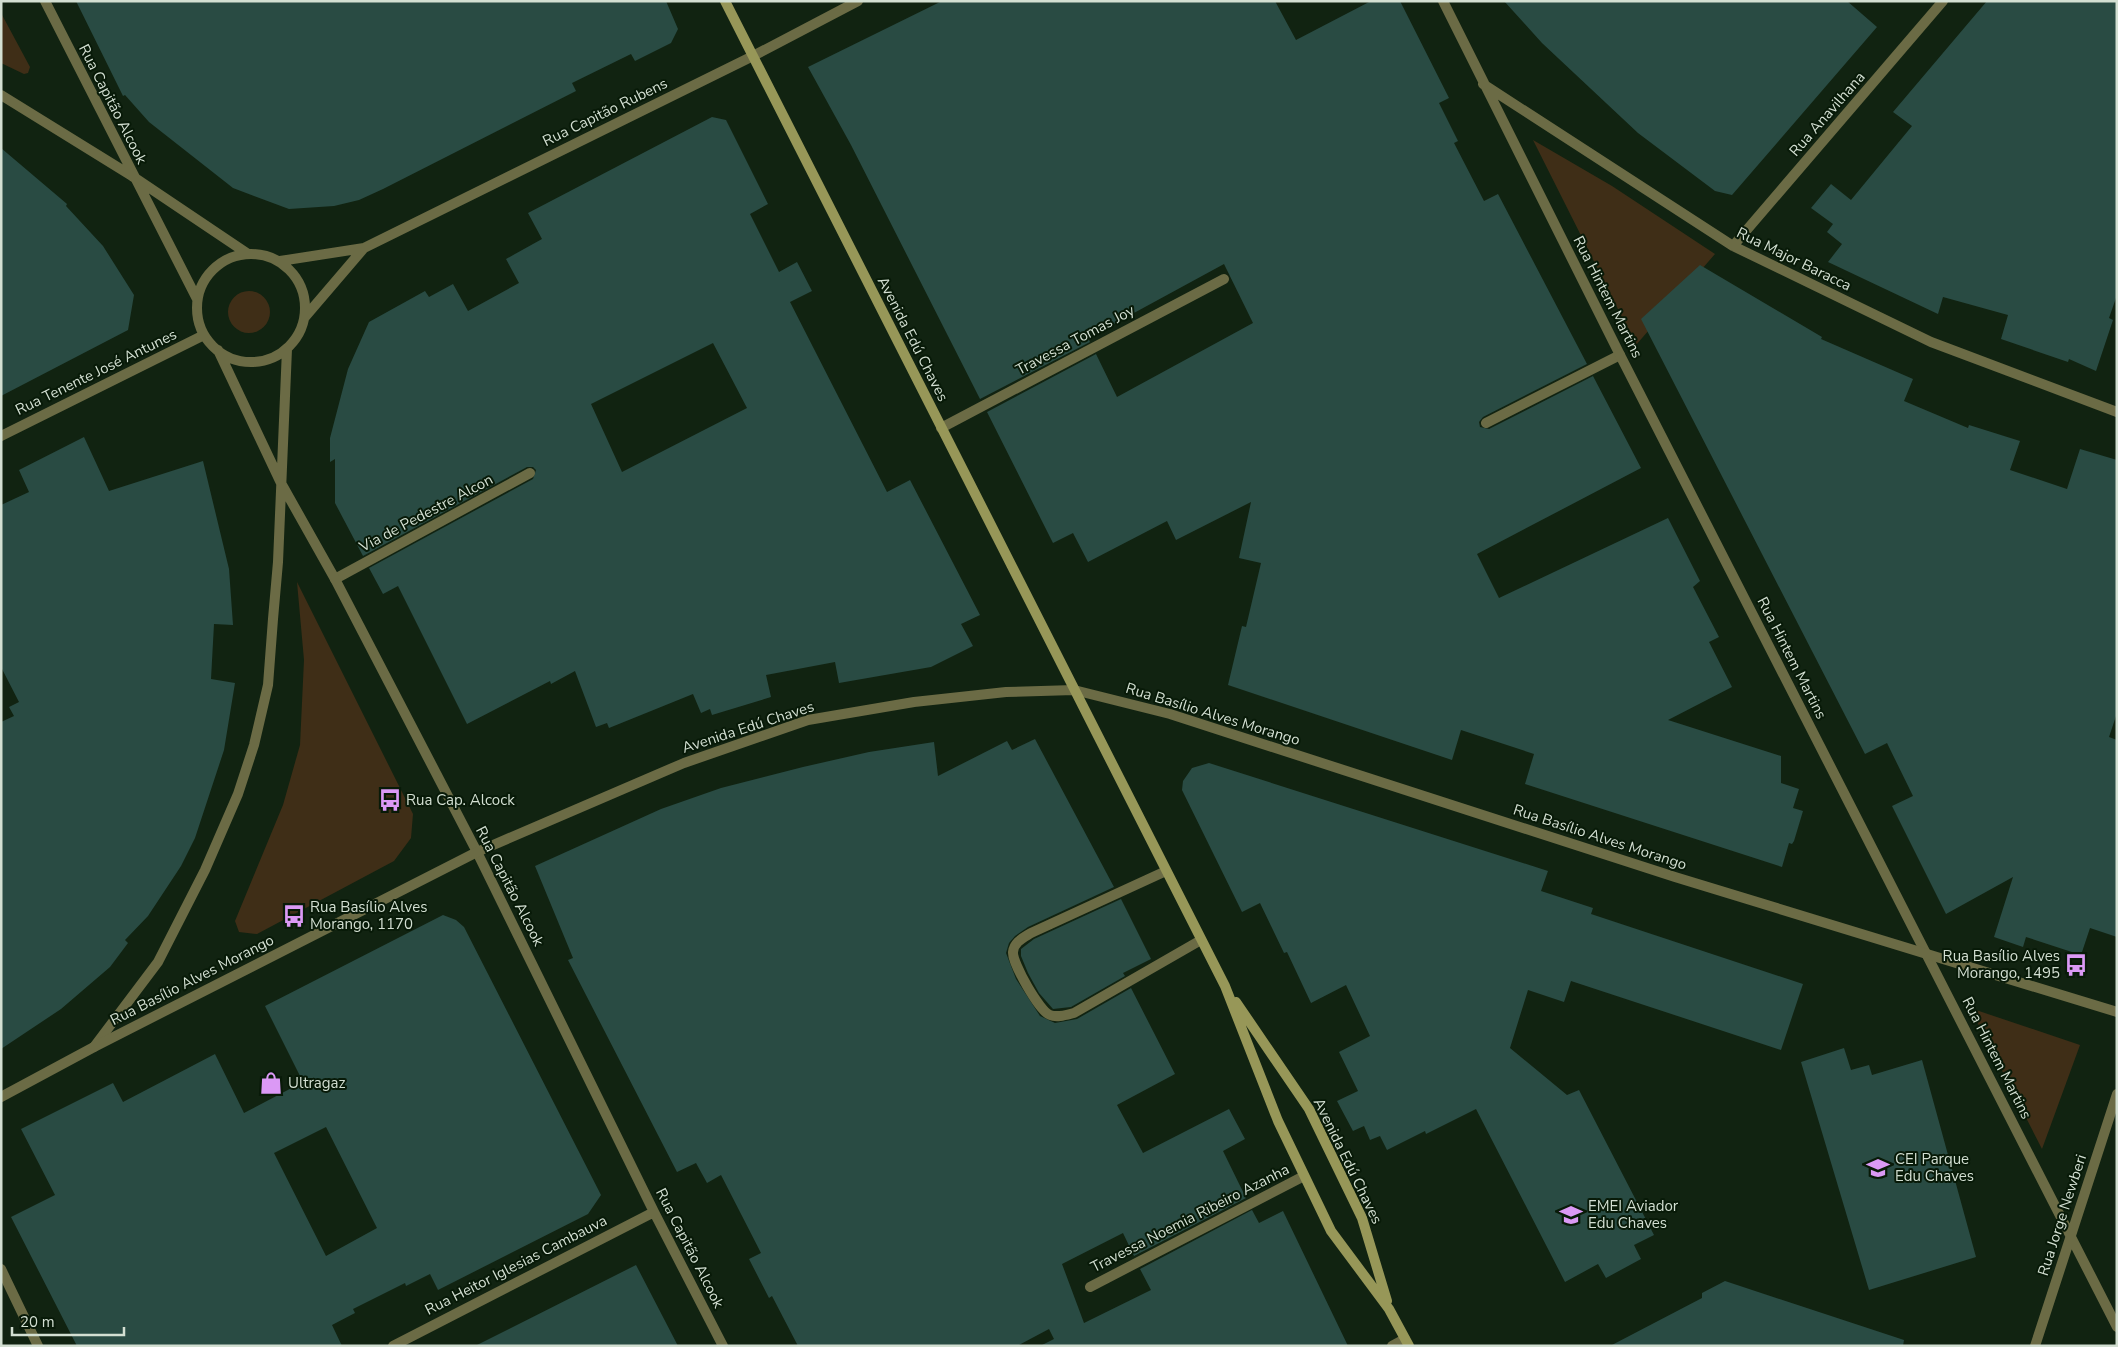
<svg xmlns="http://www.w3.org/2000/svg" width="2118" height="1347" viewBox="0 0 2118 1347" font-family="'Nunito Sans',sans-serif">
<style>
.green{fill:#3f2e17}
.building{fill:#294b43;fill-rule:evenodd}
.lines{fill:none;stroke-linecap:round;stroke-linejoin:round}
.service{stroke:#6b6b45;stroke-width:10}
.minor{stroke:#6b6b45;stroke-width:10}
.tertiary{stroke:#6b6b45;stroke-width:10}
.secondary{stroke:#979758;stroke-width:10}
.labels{text-anchor:middle;stroke-width:4;stroke-linejoin:round;paint-order:stroke}
.street-label{font-size:15px;fill:#d3dfd2;stroke:#081a08}
.poi-label{font-size:15px;fill:#d3dfd2;stroke:#081a08;text-anchor:start}
</style>
<rect width="100%" height="100%" fill="#112311"/>
<path class="green" d="M1 13 30 67 28 73 24 74 1 63Z
M1533 140 1612 186 1715 254 1636 345Z
M228 312a21 21 0 1 1 42 0a21 21 0 1 1-42 0Z
M297 582 413 814 411 838 394 861 257 934 239 932 235 921 283 805 300 745 304 660Z
M1970 1008 2080 1045 2042 1149Z"/>
<path class="building" d="M76 1H666L678 29 671 43 635 61 631 54 572 83 576 91 383 189 359 200 334 206 289 209 233 188 149 122 125 95 123 96Z
M942 1H1275L1296 40 1371 1H1400L1449 98 1439 103 1458 141 1454 143 1484 201 1498 194 1587 364 1483 417 1479 422 1480 427 1489 429 1593 376 1641 468 1477 554 1499 598 1668 518 1700 581 1693 587 1719 637 1709 642 1732 687 1668 720 1781 756V783L1799 789 1793 808 1803 811 1794 841 1792 844 1789 843 1782 867 1525 784 1534 754 1461 730 1452 760 1228 685 1242 626 1246 627 1261 563 1239 558 1251 502 1176 540 1167 521 1088 562 1073 533 1053 543 987 412 1096 354 1117 397 1253 323 1224 264 1088 338 1090 342 980 399 851 145 808 67Z
M1504 1H1847L1877 27 1732 195 1715 191 1638 133 1542 43Z
M1987 1H2117V295L2109 318 2113 320 2096 371 2069 359 2068 362 2001 339 2008 315 1943 297 1938 314 1828 262 1842 244 1827 232 1833 224 1811 208 1831 184 1851 200 1912 126 1893 112Z
M712 117 726 120 768 204 750 214 779 272 797 262 812 291 790 302 887 492 910 480 980 615 961 624 973 646 931 667 839 683 835 662 766 675 771 697 712 715 710 709 701 713 693 694 609 728 607 723 596 727 575 671 551 684 550 681 467 724 398 586 383 594 369 568 533 479 536 470 533 467H527L363 556 335 503V459L330 462V438L348 369 369 322 425 291 429 297 453 284 468 311 519 283 506 259 542 239 528 213ZM713 343 747 408 622 472 591 404Z
M1 148 67 204 66 206 103 246 134 295 128 330 1 396Z
M1700 265 1822 337 1821 339 1913 379 1904 401 1968 428 1969 425 2020 441 2010 470 2067 489 2080 449 2117 460V713L2109 737 2117 740V937L2090 928 2081 955 2026 937 2023 947 1994 937 2013 877 1946 914 1892 806 1913 796 1887 743 1865 754 1641 319Z
M84 437 109 491 203 461 229 569 233 625 214 624 211 679 235 683 224 750 195 838 181 866 148 916 125 940 128 943 110 967 61 1009 1 1049V722L14 716 9 707 19 702 1 667V505L29 492 19 470Z
M1035 739 1114 887 1028 927 1015 936 1009 943 1006 953 1016 979 1040 1016 1055 1023 1077 1019 1131 988 1175 1074 1117 1105 1143 1153 1229 1109 1245 1139 1223 1151 1246 1198 1134 1256 1123 1233 1062 1264 1084 1323 1151 1290 1140 1269 1252 1210 1259 1223 1283 1211 1348 1346H1040L1054 1339 1049 1329 1017 1346H798L772 1296 769 1298 749 1259 761 1253 721 1175 707 1183 696 1163 677 1172 568 960 573 958 535 866 661 809 721 788 803 767 869 752 934 742 938 776 1007 741 1012 750Z
M1209 763 1548 871 1541 891 1593 908 1591 914 1803 984 1781 1050 1571 981 1564 1002 1528 990 1510 1048 1567 1095 1579 1090 1654 1235 1634 1245 1641 1259 1606 1278 1598 1264 1565 1282 1476 1109 1426 1134 1425 1131 1387 1150 1380 1136 1370 1140 1364 1126 1353 1131 1337 1101 1358 1091 1339 1052 1370 1036 1346 985 1311 1003 1287 952 1284 953 1260 903 1242 912 1182 790 1183 781 1192 768Z
M1121 899 1151 959 1123 973 1125 976 1071 1007 1053 1009 1039 993 1028 973 1021 956V949L1034 939Z
M443 915 456 920 464 927 601 1195 588 1214 438 1290 430 1274 406 1286 405 1283 353 1309 355 1313 332 1325 342 1346H77L11 1217 55 1195 21 1129 113 1083 123 1102 215 1054 244 1113 303 1082 265 1006ZM326 1127 377 1228 326 1256 274 1153Z
M1844 1048 1851 1070 1869 1065 1872 1075 1922 1060 1976 1257 1869 1290 1801 1062Z
M636 1265 678 1346H475Z
M1725 1281 1904 1340 1903 1346H1610L1702 1298V1293Z"/>
<g class="lines">
<path class="service" d="M1486 423 1620 355
M335 579 530 473
M1166 871 1031 933C1023 938 1014 942 1013 952 1012 963 1040 1012 1050 1015 1057 1018 1066 1015 1074 1013L1201 940"/>
<path class="minor" d="M45 1 197 299
M1443 1 1620 355 2117 1327
M1483 84 1733 246 1931 342 2117 412
M1 95 132 176 248 254
M1733 246 1943 1
M197 308a54 54 0 1 1 108 0a54 54 0 1 1-108 0Z
M280 261 364 248 753 56 858 1
M305 317 364 248
M218 350 281 483 335 579 477 852 654 1212 723 1346
M941 428 1224 279
M1 436 204 335
M94 1047 158 962 205 870 238 794 254 745 268 685 273 619 278 562 287 349
M1 1269 38 1346
M1090 1287 1304 1176
M393 1346 654 1212
M1392 1346 1405 1339
M2035 1346 2117 1094"/>
<path class="tertiary" d="M1 1097 94 1047 477 852 684 763 808 720 914 702 1006 692 1074 690 1170 714 1675 877 2117 1012"/>
<path class="secondary" d="M725 1 1225 986 1278 1121 1331 1231 1389 1309 1409 1346
M1236 1002 1309 1109 1362 1218 1387 1301"/>
</g>
<defs>
<symbol id="bus-bare" viewBox="-9 -9 18 18"><path d="M-5-6H5V4H4V6H2V4H-2V6H-4V4H-5ZM-3.5-4V0h7V-4ZM-3.5 1.2v1.5H-2V1.2ZM2 1.2v1.5H3.5V1.2Z" fill="#db99f5" stroke="#081a08" stroke-width="2.5" paint-order="stroke"/></symbol>
<symbol id="shop-bare" viewBox="-9 -9 18 18"><path d="M-5-2.5h2.3a2.7 3.5 0 0 1 5.4 0H5L5.5 6h-11ZM-1.5-2.5h3a1.5 2.3 0 0 0-3 0Z" fill="#db99f5" stroke="#081a08" stroke-width="2.5" paint-order="stroke"/></symbol>
<symbol id="school-bare" viewBox="-9 -9 18 18"><path d="M0-5L7-2L0 1L-7-2ZM-4 1L0 2.5L4 1V4Q0 6-4 4Z" fill="#db99f5" stroke="#081a08" stroke-width="2.5" paint-order="stroke"/></symbol>
</defs>
<g fill-rule="evenodd">
<use href="#bus-bare" x="374" y="784" width="32" height="32"/>
<use href="#bus-bare" x="278" y="900" width="32" height="32"/>
<use href="#bus-bare" x="2060" y="949" width="32" height="32"/>
<use href="#shop-bare" x="255" y="1067" width="32" height="32"/>
<use href="#school-bare" x="1862" y="1152" width="32" height="32"/>
<use href="#school-bare" x="1555" y="1199" width="32" height="32"/>
</g>
<g class="labels">
<g class="street-label">
<text transform="translate(113 104) rotate(63)" y="5">Rua Capitão Alcook</text>
<text transform="translate(605 112) rotate(-26)" y="5">Rua Capitão Rubens</text>
<text transform="translate(1827 114) rotate(-49)" y="5">Rua Anavilhana</text>
<text transform="translate(1794 259) rotate(26)" y="5">Rua Major Baracca</text>
<text transform="translate(1608 297) rotate(63)" y="5">Rua Hintem Martins</text>
<text transform="translate(913 339) rotate(63)" y="5">Avenida Edú Chaves</text>
<text transform="translate(1075 340) rotate(-28)" y="5">Travessa Tomas Joy</text>
<text transform="translate(96 372) rotate(-26)" y="5">Rua Tenente José Antunes</text>
<text transform="translate(426 513) rotate(-28)" y="5">Via de Pedestre Alcon</text>
<text transform="translate(1792 658) rotate(63)" y="5">Rua Hintem Martins</text>
<text transform="translate(1213 714) rotate(17)" y="5">Rua Basílio Alves Morango</text>
<text transform="translate(748 727) rotate(-18)" y="5">Avenida Edú Chaves</text>
<text transform="translate(1600 837) rotate(18)" y="5">Rua Basílio Alves Morango</text>
<text transform="translate(510 886) rotate(63)" y="5">Rua Capitão Alcook</text>
<text transform="translate(192 980) rotate(-27)" y="5">Rua Basílio Alves Morango</text>
<text transform="translate(1997 1058) rotate(63)" y="5">Rua Hintem Martins</text>
<text transform="translate(1348 1161) rotate(64)" y="5">Avenida Edú Chaves</text>
<text transform="translate(2062 1215) rotate(-72)" y="5">Rua Jorge Newberi</text>
<text transform="translate(1190 1218) rotate(-27)" y="5">Travessa Noemia Ribeiro Azanha</text>
<text transform="translate(690 1248) rotate(63)" y="5">Rua Capitão Alcook</text>
<text transform="translate(516 1265) rotate(-27)" y="5">Rua Heitor Iglesias Cambauva</text>
</g>
<g class="poi-label">
<text x="406" y="805">Rua Cap. Alcock</text>
<text x="310" y="912">Rua Basílio Alves<tspan x="310" dy="17">Morango, 1170</tspan></text>
<text x="2060" y="961" text-anchor="end">Rua Basílio Alves<tspan x="2060" dy="17">Morango, 1495</tspan></text>
<text x="288" y="1088">Ultragaz</text>
<text x="1895" y="1164">CEI Parque<tspan x="1895" dy="17">Edu Chaves</tspan></text>
<text x="1588" y="1211">EMEI Aviador<tspan x="1588" dy="17">Edu Chaves</tspan></text>
</g>
</g>
<rect width="2118" height="1347" fill="none" stroke="#d3dfd2" stroke-width="5"/>
<path d="M12 1327v8h112v-8" fill="none" stroke="#d3dfd2" stroke-width="2.5"/>
<text x="20" y="1327" font-size="15" fill="#d3dfd2" stroke="#081a08" stroke-width="4" paint-order="stroke">20 m</text>
</svg>
